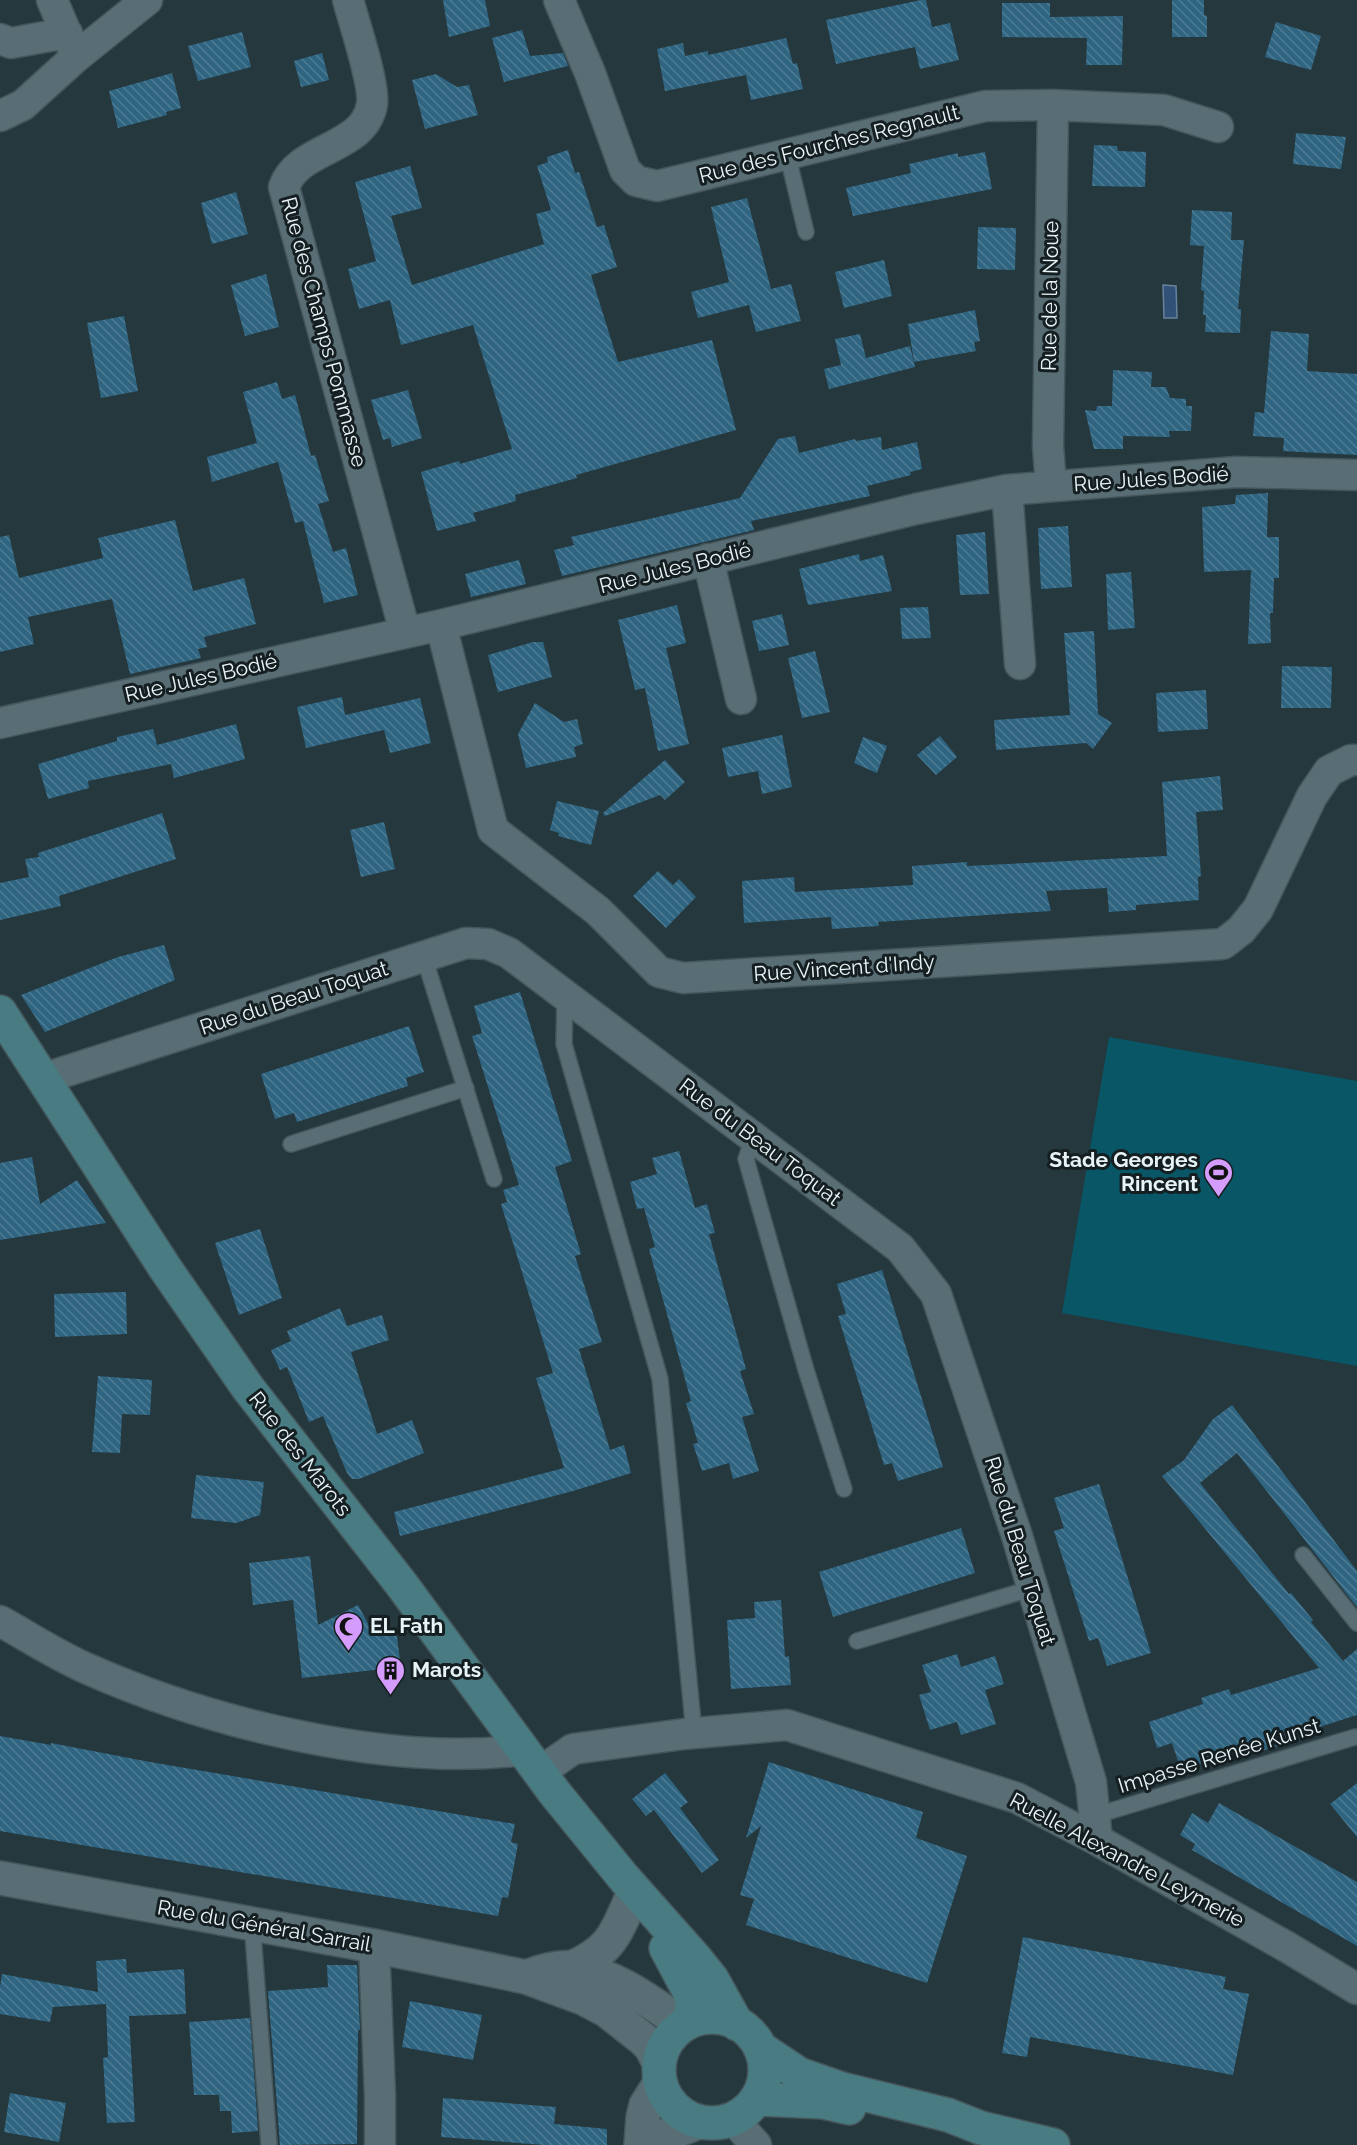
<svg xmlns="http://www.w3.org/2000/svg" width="1357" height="2145" viewBox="0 0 1357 2145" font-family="Raleway,sans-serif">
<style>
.grass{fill:#095666}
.water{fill:#325177;stroke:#68829d;stroke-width:1.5}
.building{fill:url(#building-back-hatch)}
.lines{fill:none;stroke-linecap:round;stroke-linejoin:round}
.service-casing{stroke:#44565b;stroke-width:18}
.minor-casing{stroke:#44565b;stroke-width:33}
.tertiary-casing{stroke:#44565b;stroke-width:36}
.secondary-casing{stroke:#44565b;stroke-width:36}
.service{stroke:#586e74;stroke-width:15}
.minor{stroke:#586e74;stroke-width:30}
.tertiary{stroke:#586e74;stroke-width:33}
.secondary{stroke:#497c82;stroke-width:33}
.labels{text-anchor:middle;stroke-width:6;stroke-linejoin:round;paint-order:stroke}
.street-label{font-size:21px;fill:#e7f4f7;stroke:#151e20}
.poi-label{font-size:21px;font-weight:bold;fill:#e7f4f7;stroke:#151e20;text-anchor:start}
</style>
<defs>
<pattern id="building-back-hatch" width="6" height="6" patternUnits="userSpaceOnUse" patternTransform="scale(1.5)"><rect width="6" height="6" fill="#306582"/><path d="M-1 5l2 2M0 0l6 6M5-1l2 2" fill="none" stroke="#4e7c94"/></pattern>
</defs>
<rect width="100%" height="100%" fill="#24383e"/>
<path class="grass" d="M1109 1037 1357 1081V1366L1062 1313Z"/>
<path class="water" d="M1163 285 1176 286 1177 318H1164Z"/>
<path class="building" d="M443 0H485L490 26 449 37Z
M921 0H926L932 27 950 23 959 60 920 69 915 47 836 64 826 20Z
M1172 0H1204V15L1207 16V37H1172Z
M1002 3H1050V17L1123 16 1122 65H1086L1087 38 1002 37Z
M1276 22 1321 36 1311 70 1265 57Z
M522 30 530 56 563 53 568 66 504 82 492 38Z
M242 32 251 67 198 81 188 46Z
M786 38 793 64 797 63 803 89 751 100 746 75 665 91 657 49 683 43 685 56 708 51V55Z
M322 53 329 80 301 87 294 61Z
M172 73 181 108 166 112 167 115 118 128 109 91Z
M436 74 457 87 469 85 478 115 425 129 412 80Z
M1296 133 1346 137 1341 169 1293 164Z
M1094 145 1117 146 1118 151 1146 152 1145 187 1092 186Z
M568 150 575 173 579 172 597 227 604 225 617 267 591 275 618 362 712 340 736 430 576 475 577 478 515 495 516 501 473 513 476 521 437 531 421 472 459 461 460 464 512 449 473 325 401 345 390 300 359 309 348 269 376 261 355 182 410 166 422 208 391 216 412 285 544 244 536 214 551 210 537 166 548 162 547 157Z
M985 152 992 189 853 216 846 188 911 173 909 164 958 153V157Z
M236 192 248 234 212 244 201 203Z
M747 198 771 289 791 284 801 321 756 332 749 305 698 318 691 292 729 282 711 207Z
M1192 210 1232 212 1231 240H1244L1238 309H1241L1240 333 1205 332 1206 315H1203L1204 291 1201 290 1204 246 1190 245Z
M978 227 1016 228 1015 270 977 269Z
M884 260 892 296 844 308 835 272Z
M266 274 279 327 245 336 231 285Z
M975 310 980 341 974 342 976 351 914 362 908 324Z
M124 316 138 391 101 398 87 323Z
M1271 331 1309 334 1307 371 1357 374V455L1283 451 1284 438 1253 436 1255 412 1264 413Z
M860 334 866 358 910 346 915 367 829 389 824 369 841 365 835 339Z
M1113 370 1152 372 1151 387H1166L1170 398 1186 399V406H1192L1191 431H1169L1170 437 1123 436V449H1094L1085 410 1096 411 1097 406H1112Z
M277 382 282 399 295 395 311 456 315 455 329 501 318 504 333 552 346 548 358 595 324 603 303 521 295 523 278 462 212 482 207 457 257 443 243 392Z
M408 390 422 438 392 447 390 438 383 440 371 400Z
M795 436 799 453 855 439 856 441 881 437 882 450 917 442 922 469 910 472 911 475 867 486 870 496 751 521 754 530 562 576 554 550 574 545 571 537 740 498 778 439Z
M1268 493 1267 537H1279V578H1274L1273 613H1270L1271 643 1248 644 1251 570 1204 572 1202 507 1235 504 1236 495Z
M175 520 193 591 244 578 256 624 204 637 207 647 198 649 201 658 130 674 112 599 28 617 34 644 0 652V537L9 535 19 578 103 558 98 538Z
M1068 526 1072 587 1041 589 1038 528Z
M985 532 989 594 960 595 956 535Z
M859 554 860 561 883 555 892 591 808 605 799 569Z
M519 560 526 584 471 597 465 574Z
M1131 572 1135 628 1108 630 1106 574Z
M677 605 686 643 666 648 689 744 658 751 645 688 635 690 618 620Z
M928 607 931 638 902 639 900 608Z
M782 614 789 645 759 651 752 621Z
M1094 631 1098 714 1112 723 1093 749 1086 743 996 750 994 720 1070 715 1064 633Z
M533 642H543L552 677 498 692 488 655Z
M815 651 830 712 802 718 788 658Z
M1282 666 1332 667 1331 708H1281Z
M1206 690 1208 729 1158 732 1156 693Z
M342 697 345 715 420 698 431 743 390 753 384 730 306 748 297 707Z
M535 703 564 722 577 719 583 744 574 747 576 757 526 768 518 734Z
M236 724 245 759 174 778 171 764 88 781 89 788 48 799 38 764 117 741V737L153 729 157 745Z
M782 735 792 787 762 794 758 771 728 777 722 748Z
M940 736 957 757 936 775 917 755Z
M863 737 887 746 877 773 854 763Z
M665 760 685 782 665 800 660 795 605 816 603 813Z
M1220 776 1223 810 1196 812 1201 876 1198 877 1199 900 1136 905V910L1109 912 1107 888 1046 891 1051 911 878 922 879 926 832 929 831 917 744 923 742 881 794 877 795 892 913 885 912 866 967 862V866L1167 856 1162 782Z
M557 801 599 811 591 845 558 836 559 833 550 830Z
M162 813 176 859 59 896 61 906 0 920V883L29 877 25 859 39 857 38 853Z
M384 822 395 869 361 877 350 830Z
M658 871 673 885 679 879 696 897 666 928 633 896Z
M164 945 175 980 45 1032 21 995 118 957Z
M520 992 572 1161 555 1167 581 1254 575 1256 602 1342 579 1349 610 1450 624 1445 631 1473 573 1491 400 1536 394 1512 564 1468 536 1378 553 1373 501 1204 507 1202 503 1190 519 1185 472 1036 482 1033 474 1006Z
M409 1026 424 1072 406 1078 408 1086 297 1122 294 1113 275 1119 261 1074Z
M679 1151 695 1208 707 1204 715 1233 709 1234 746 1369 740 1371 754 1414 742 1417 759 1471 733 1479 729 1463 702 1471 693 1444 698 1443 686 1403 691 1401 649 1249 655 1247 644 1208 637 1209 630 1182 657 1174 652 1158Z
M32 1157 40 1204 77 1180 106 1223 0 1240V1163Z
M260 1229 282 1298 239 1315 215 1243Z
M882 1270 943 1467 898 1481 892 1463 884 1465 838 1316 846 1314 837 1284Z
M126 1292 127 1334 55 1337 54 1294Z
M340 1308 347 1326 382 1315 389 1340 351 1352 377 1434 412 1420 424 1453 359 1479H352L347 1473 323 1416 309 1422 287 1367 280 1370 271 1350 291 1341 287 1331Z
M98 1376 152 1380 150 1415 122 1414 120 1453 92 1452Z
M1232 1405 1357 1571V1607L1237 1453 1200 1483 1289 1594 1291 1593 1313 1620 1311 1622 1343 1661 1357 1649V1715L1316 1728 1318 1734 1290 1743 1246 1755 1251 1747 1181 1770 1172 1743 1157 1748 1149 1722 1203 1704 1201 1698 1229 1689 1231 1695 1319 1668 1162 1476 1184 1460 1213 1419Z
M196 1475 264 1482 260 1515 236 1523 191 1518Z
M1099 1484 1151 1653 1107 1666 1098 1638 1089 1641 1054 1531 1064 1528 1054 1498Z
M961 1528 975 1573 833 1617 819 1572Z
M310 1556 318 1625 358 1605 373 1633 396 1630 401 1667 302 1678 293 1600 253 1605 249 1563Z
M781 1600 785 1657 789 1656 791 1685 731 1689 727 1620 755 1618 754 1602Z
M957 1654 961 1667 995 1656 1004 1684 985 1690 996 1724 961 1735 957 1722 930 1730 919 1695 931 1692 922 1665Z
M0 1736 51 1745V1743L150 1762 515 1824 511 1842 518 1844 508 1898 502 1897 498 1916 0 1831Z
M769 1762 923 1812 916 1838 967 1856 927 1983 746 1925 754 1899 740 1895 761 1826 746 1838Z
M665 1773 688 1802 680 1808 719 1860 702 1873 654 1810 646 1816 632 1799Z
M1357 1783V1837L1330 1804Z
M1219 1803 1357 1882V1946L1192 1850 1195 1844 1180 1835 1192 1813 1208 1823Z
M1023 1937 1226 1977 1223 1989 1249 1994 1233 2075 1030 2037 1027 2057 1002 2053Z
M126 1959 127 1973 184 1969 186 2014 129 2016 135 2122 107 2123 103 2058 108 2057 106 2004 53 2007 50 2022 0 2014V1987L2 1974 98 1992 96 1961Z
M327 1965H357L360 2030H358L357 2144 280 2145 268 1991 328 1987Z
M410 2001 482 2015 473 2060 402 2047Z
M250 2018 258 2131 232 2133 231 2111H220L219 2095H194L189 2022Z
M10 2093 66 2103 59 2142 4 2132Z
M443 2098 556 2107 554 2124 607 2129V2145H544L441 2137Z"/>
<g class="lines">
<defs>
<path id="service" d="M787 153 806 232
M424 957 494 1179
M565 995 564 1044 660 1379 694 1733
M754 1136 746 1159 806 1370 844 1489
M291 1144 466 1088
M1303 1555 1357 1623
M857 1641 1033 1588
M1094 1816 1355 1737
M254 1925 253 1935 269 2145"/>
<path id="minor" d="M52 0 74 51
M348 0C354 22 375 85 372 104 365 150 298 146 284 187L405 632
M559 0 590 73 625 170 636 181 657 186 985 106 1053 105 1164 110 1218 127
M0 39 11 43 67 33
M0 116 23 105 76 57 147 0
M1051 486 1048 446 1053 105
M1007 490 1020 664
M708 559 741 699
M441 625 493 830 598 911 659 972 683 978 1223 944 1241 930 1258 909 1312 796 1329 771 1351 760H1357
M0 723 441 625 916 509 1007 490 1236 472 1357 475
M42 1079 466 943 488 944 509 953 900 1248 936 1294 1017 1536 1091 1782 1097 1840
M0 1621C29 1637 58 1656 88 1669 212 1724 389 1767 524 1750
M540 1772 573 1749 684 1734 787 1725 1017 1798 1097 1840 1287 1947 1357 1989
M374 1946 380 2096V2145
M733 2119 756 2145"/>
<path id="tertiary" d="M0 1878 374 1946 526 1977 583 1998 606 2010 643 2039 651 2047 659 2063
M571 1968C610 1951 615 1936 631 1899
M526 1977C540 1972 558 1966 572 1968 616 1975 649 2001 684 2025
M641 2145 643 2117 646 2105 660 2083
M656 2145 666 2135 699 2122"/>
<path id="secondary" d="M0 1012 165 1268 248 1388 402 1585 554 1792 624 1878 696 1959 712 1979 737 2024
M666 1948 691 1995 692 2007 689 2022
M659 2070a53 53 0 1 1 106 0a53 53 0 1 1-106 0Z
M760 2048 799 2074 842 2089 948 2115 981 2128 1053 2145
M756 2099 823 2102 849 2108"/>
</defs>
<use href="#service" class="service-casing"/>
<use href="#minor" class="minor-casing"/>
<use href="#tertiary" class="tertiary-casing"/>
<use href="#secondary" class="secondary-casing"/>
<use href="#service" class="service"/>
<use href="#minor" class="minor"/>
<use href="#tertiary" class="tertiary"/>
<use href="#secondary" class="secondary"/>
</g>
<defs>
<symbol id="stadium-pin" viewBox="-11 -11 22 30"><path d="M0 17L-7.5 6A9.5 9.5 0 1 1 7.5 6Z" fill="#d49cfc" stroke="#151e20"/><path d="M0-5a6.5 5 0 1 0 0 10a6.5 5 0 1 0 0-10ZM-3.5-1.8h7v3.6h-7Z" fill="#111"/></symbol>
<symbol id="mosque-pin" viewBox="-11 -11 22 30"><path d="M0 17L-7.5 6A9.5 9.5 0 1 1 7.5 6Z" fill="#d49cfc" stroke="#151e20"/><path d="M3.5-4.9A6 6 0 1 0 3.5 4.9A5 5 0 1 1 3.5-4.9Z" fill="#111"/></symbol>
<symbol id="building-pin" viewBox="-11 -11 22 30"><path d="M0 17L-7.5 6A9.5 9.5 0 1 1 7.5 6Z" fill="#d49cfc" stroke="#151e20"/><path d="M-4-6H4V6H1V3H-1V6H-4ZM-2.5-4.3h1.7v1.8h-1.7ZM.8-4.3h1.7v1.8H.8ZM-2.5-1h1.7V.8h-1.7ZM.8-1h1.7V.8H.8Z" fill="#111"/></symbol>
</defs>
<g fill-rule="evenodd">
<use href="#stadium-pin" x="1202" y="1156" width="33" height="45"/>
<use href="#mosque-pin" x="332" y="1610" width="33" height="45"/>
<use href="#building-pin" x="374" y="1654" width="33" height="45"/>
</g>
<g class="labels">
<g class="street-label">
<text transform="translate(829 144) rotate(-14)" y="7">Rue des Fourches Regnault</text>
<text transform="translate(1050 296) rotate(-89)" y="7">Rue de la Noue</text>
<text transform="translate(324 332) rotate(75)" y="7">Rue des Champs Pommasse</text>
<text transform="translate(1151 479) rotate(-4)" y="7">Rue Jules Bodié</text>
<text transform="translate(675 568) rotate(-14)" y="7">Rue Jules Bodié</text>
<text transform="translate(201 678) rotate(-13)" y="7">Rue Jules Bodié</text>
<text transform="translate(844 968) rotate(-4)" y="7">Rue Vincent d'Indy</text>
<text transform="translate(294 998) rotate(-18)" y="7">Rue du Beau Toquat</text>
<text transform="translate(760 1142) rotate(37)" y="7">Rue du Beau Toquat</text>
<text transform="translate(300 1454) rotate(52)" y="7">Rue des Marots</text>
<text transform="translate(1020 1551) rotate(73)" y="7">Rue du Beau Toquat</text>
<text transform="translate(1219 1756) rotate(-17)" y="7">Impasse Renée Kunst</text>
<text transform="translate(1127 1860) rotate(28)" y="7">Ruelle Alexandre Leymerie</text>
<text transform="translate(264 1926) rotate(10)" y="7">Rue du Général Sarrail</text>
</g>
<g class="poi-label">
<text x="1198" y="1167" text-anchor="end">Stade Georges<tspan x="1198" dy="24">Rincent</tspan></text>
<text x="370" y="1633">EL Fath</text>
<text x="412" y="1677">Marots</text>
</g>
</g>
</svg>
